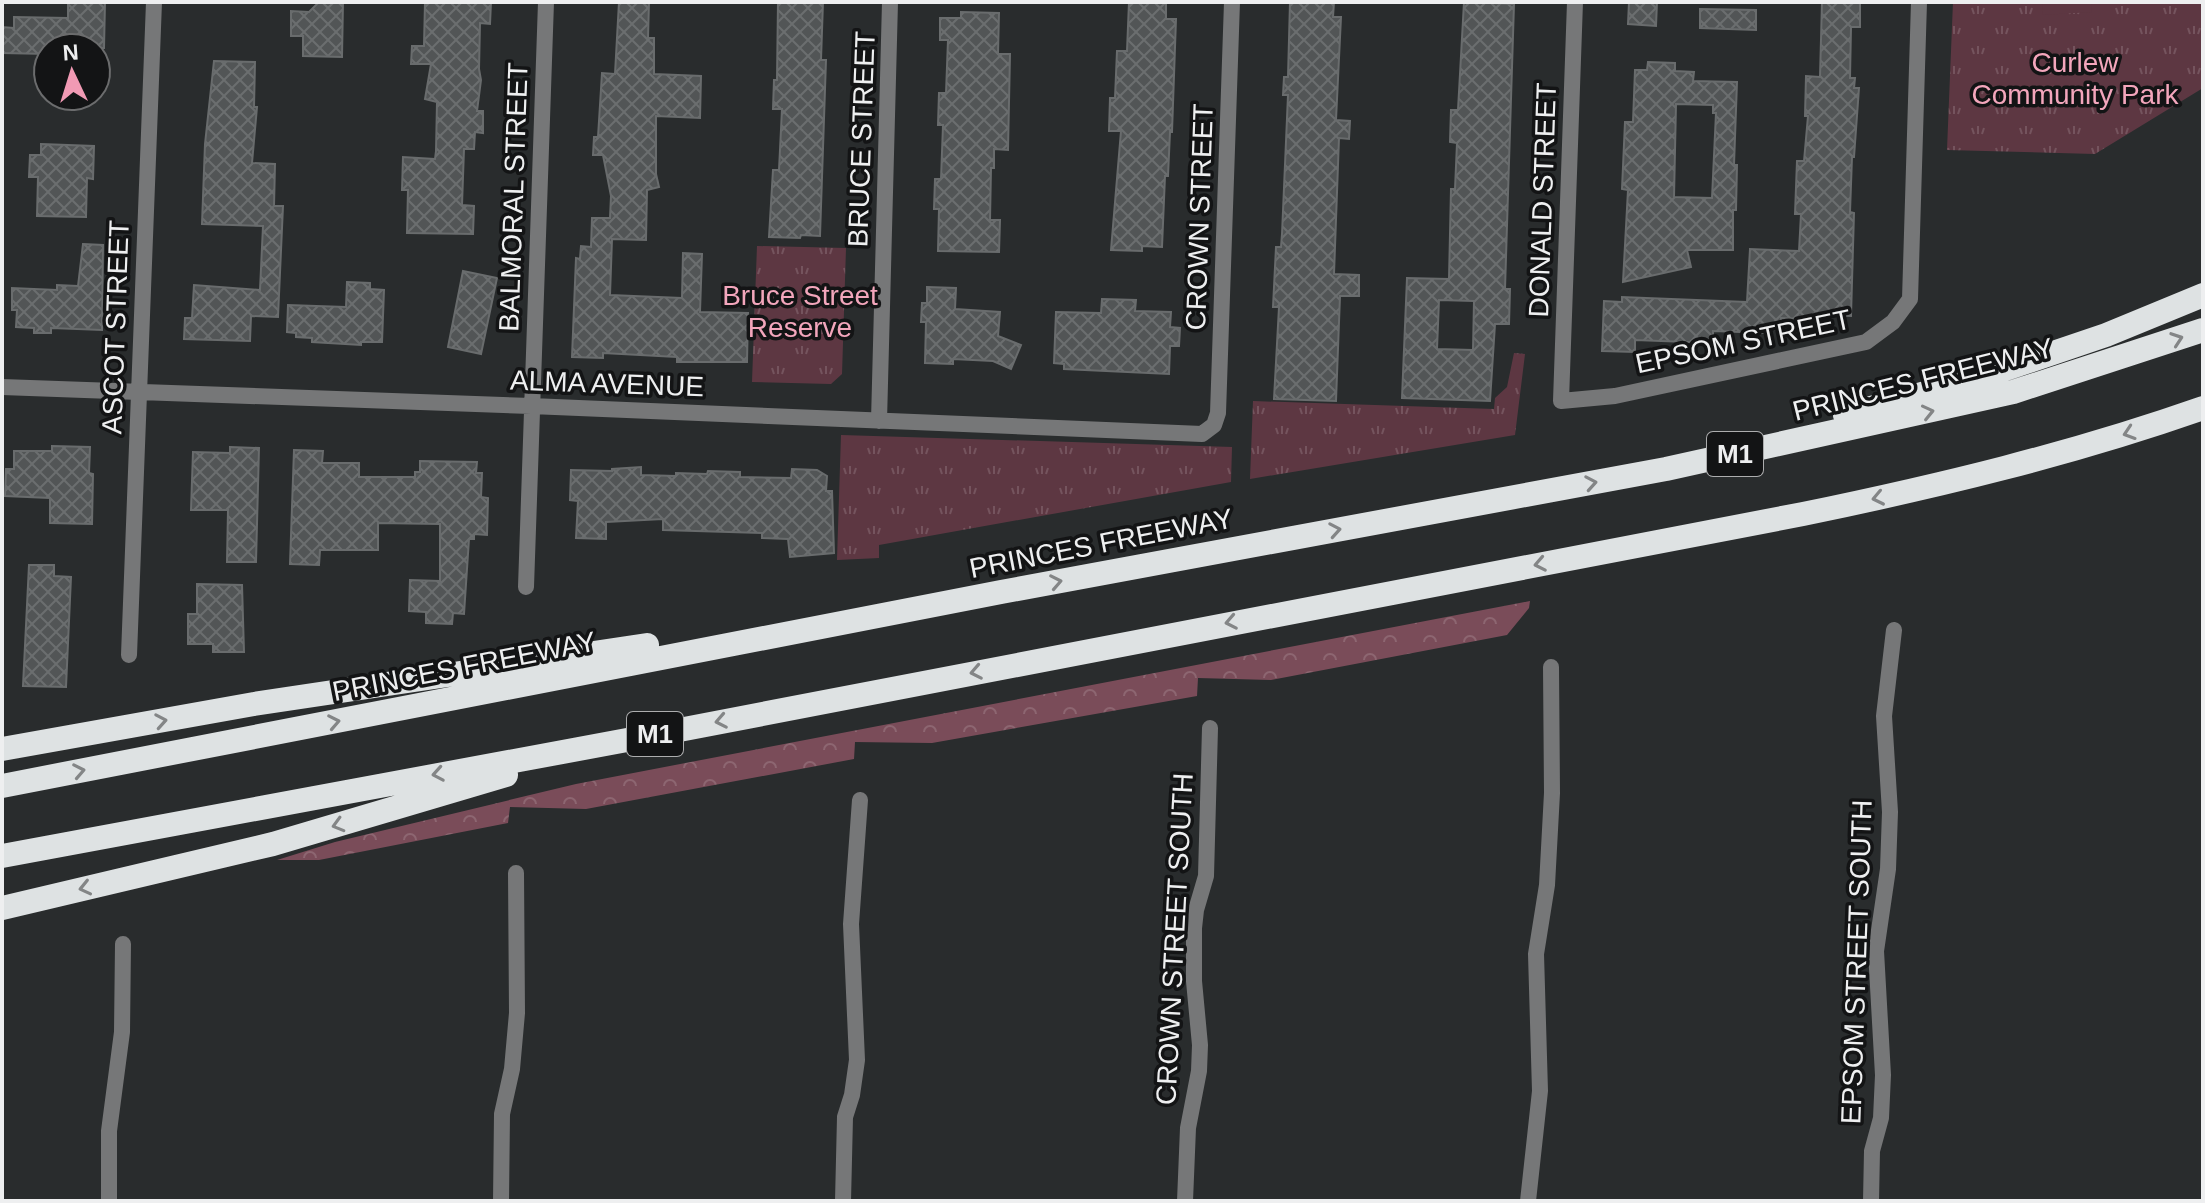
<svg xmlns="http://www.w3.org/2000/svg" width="2205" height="1203" viewBox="0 0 2205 1203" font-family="Helvetica,sans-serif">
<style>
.grass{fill:url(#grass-tufts)}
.forest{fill:url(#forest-crowns)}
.pitch{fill:#5d3742}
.building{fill:url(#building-cross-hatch);stroke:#696c6d;stroke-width:2;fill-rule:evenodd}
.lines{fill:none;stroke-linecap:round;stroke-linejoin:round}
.minor{stroke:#767778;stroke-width:16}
.motorway{stroke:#dee2e3;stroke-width:24}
.oneway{stroke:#838586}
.labels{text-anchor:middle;stroke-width:7;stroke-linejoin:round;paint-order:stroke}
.shield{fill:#131415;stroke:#acadae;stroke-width:2}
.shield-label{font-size:26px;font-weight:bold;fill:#eeeff0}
.park-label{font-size:28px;fill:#f3a6bc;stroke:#131415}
.street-label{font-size:28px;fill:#eeeff0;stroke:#131415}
</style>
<defs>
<pattern id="grass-tufts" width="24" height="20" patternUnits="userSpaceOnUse" patternTransform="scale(2)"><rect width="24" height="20" fill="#5d3742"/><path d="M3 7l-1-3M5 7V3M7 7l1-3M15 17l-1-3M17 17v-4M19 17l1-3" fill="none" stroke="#75545e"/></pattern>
<pattern id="forest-crowns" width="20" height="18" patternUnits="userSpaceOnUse" patternTransform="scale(2)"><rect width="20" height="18" fill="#7a4c59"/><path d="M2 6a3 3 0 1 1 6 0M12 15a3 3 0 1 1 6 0" fill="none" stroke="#8d6671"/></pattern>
<pattern id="building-cross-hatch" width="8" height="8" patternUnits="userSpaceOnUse" patternTransform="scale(2)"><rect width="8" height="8" fill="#525556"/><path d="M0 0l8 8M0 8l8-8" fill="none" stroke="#6b6e6f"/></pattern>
</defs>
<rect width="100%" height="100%" fill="#292c2d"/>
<path class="grass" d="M1953 2H2203V88L2095 154 1947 150Z
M757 246 846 248 842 374 831 384 752 382Z
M1514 353 1525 354 1515 435 1250 479 1253 401 1494 409 1495 398 1507 387Z
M841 435 1232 447 1231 482 879 545V558L837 560Z"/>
<path class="forest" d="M1530 601 1529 608 1507 635 1271 680 1198 678 1197 696 932 743 855 742 854 759 586 809 510 807 508 823 319 860H277L335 842 576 784Z"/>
<path class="pitch" d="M2042 2H2091L2092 12 2043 15Z"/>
<path class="building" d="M68 2H105L104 48H48V54L2 53V27L14 28V17L68 18Z
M319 2H343L342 57 303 56V36H291V11L309 12Z
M425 2H491L490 24 480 23 479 69 481 80 477 111H483V133L475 132 474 149H464L462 205 474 206 473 234 407 233 408 190H402L403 157 435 159 436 151 437 102 425 99 431 64H411L412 46H424Z
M619 2H649L648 38H654V74L701 76 700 118 656 116V174L659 187 647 190 646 240 612 239 610 295 682 298 683 253 702 254 700 312 748 313 747 362H677V357L603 353V358L572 357 576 258 580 259 581 246 591 247 592 218H610L611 196 603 155H593L594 137H598L602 73 615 74Z
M778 2H823L821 60H826L820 236 801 235 800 238 769 237 773 170H779L782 109H773L774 80H777Z
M1129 2H1166V19H1176L1172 132H1170L1168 176H1165L1162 247 1142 246V251L1111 250 1121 131H1109L1110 98H1115L1117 51H1127Z
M1290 2H1334L1333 17H1341L1336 120 1350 121 1349 139 1339 138 1334 274 1359 275V296H1340L1336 401 1274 399 1279 307H1273L1276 247H1281L1282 234 1288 95H1283L1284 77H1288Z
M1464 2 1514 4 1505 289H1510L1509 324H1495L1490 401 1402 398 1407 278 1449 279 1451 189H1455L1457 143 1450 142 1451 110H1458ZM1439 300 1474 301 1473 350 1437 349Z
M1629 2H1657L1656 26 1628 24Z
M1822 2H1860V27H1851L1850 78H1855L1854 88H1859L1854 157H1852L1850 212 1854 213 1851 316 1832 315 1831 320 1781 318V330L1768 329V333L1713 331V343L1635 340V352L1602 351 1604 301 1622 302V297L1747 302 1750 249 1799 251 1801 214H1795L1797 161H1804L1808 116H1805L1806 76 1820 77Z
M1700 9 1756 10V30L1700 28Z
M961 12 999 13 998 54H1010L1008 150 994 149V168H991L990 220H1000L999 252 938 251 939 209H934L935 179H941L943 125H938L939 93H946L948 40H940V18H961Z
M214 61 255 62 254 107H257L252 163 275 164 274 206H283L278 317 251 316 250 341 184 339 185 318H192L194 285 260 290 263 226 202 224 205 144Z
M1648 62 1675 63V71L1694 72 1693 81 1737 82 1734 165H1737L1736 210H1733V250H1687L1691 267 1623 282 1628 190 1622 189 1625 122H1633L1635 70H1647ZM1676 104 1713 105V113H1716L1712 198 1674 197Z
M41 144 94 146 93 179 87 178 86 217 37 216 38 177H29L30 155H41Z
M83 244 103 245 102 330 51 328V333H34V328L16 327 17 310H12V288L57 290V285L78 286Z
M463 271 497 278 481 354 448 347Z
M347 282 370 283V289L384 290 382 342H361V345L312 342V338L296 337V333L287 332 288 305 346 307Z
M927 287 956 288 955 309 1000 312 998 336 1021 345 1011 369 993 361 953 359V364L925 363 926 322H921L922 303H927Z
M1102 299 1136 300 1135 311 1171 312 1170 327 1180 328 1179 346H1170L1169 374 1064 369V364L1054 363 1056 312 1101 313Z
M52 446 90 447 89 473 93 474 92 524 50 523V498L5 496 6 469H14V451H52Z
M230 447 259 448 256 562H227L228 510H191L193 452 230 453Z
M294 450 323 451 322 463H359V477H415V472H420V461L477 462 476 473H482L481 497 488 498 487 535 474 534V539H469L464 614 453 613 452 624 426 623V612L409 611 410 580 440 581V524L378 523V550H320L319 565 290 564Z
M641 467V475L676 476V473L707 474 708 471 740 472V477L791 478 792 469 817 470 827 476 826 491H832L834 553 790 557 788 539 762 538V533L663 530V519L606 522V539L576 538 578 501 570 500 571 470 612 471V469Z
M29 565H54V576L71 577 66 687 23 686Z
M197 584 242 585 244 652H213V644H188V614H197Z"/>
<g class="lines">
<path class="minor" d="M1575 2 1561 401 1615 396 1866 342 1893 322 1910 299 1919 2
M2 387 531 406 1202 434 1214 425 1218 413 1232 2
M879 421 890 2
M526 587 546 2
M129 655 154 2
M109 1201V1131L122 1032 123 944
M501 1201 502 1114 512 1069 517 1013 516 873
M843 1201 845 1117 852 1095 857 1060 851 924 860 800
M1185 1201 1188 1128 1199 1071 1200 1045 1194 981V928L1196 910 1206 876 1210 728
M1528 1201 1540 1091 1536 954 1547 885 1552 793 1551 667
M1871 1201 1872 1151 1881 1118 1883 1075 1876 951 1888 869 1890 812 1884 716 1894 630"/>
<path class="motorway" d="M1845 415 1976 379 2106 335 2203 295
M2 749 254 704 647 645
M2 786 1001 592 1666 469 2013 392 2203 330
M2 856 627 740 1803 514C1939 486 2072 454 2203 408
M2 908 273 844 506 775"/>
</g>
<defs><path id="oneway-chevron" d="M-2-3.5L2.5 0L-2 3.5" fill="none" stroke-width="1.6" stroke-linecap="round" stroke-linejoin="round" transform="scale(2)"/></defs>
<g class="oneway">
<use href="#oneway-chevron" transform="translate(2177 339) rotate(-19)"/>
<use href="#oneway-chevron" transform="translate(1928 412) rotate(-13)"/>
<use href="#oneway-chevron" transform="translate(2129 433) rotate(162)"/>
<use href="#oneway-chevron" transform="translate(1591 483) rotate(-10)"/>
<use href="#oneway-chevron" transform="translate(1878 498) rotate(168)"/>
<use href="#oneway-chevron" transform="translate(1335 530) rotate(-10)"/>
<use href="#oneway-chevron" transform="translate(1540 564) rotate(169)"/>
<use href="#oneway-chevron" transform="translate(1056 582) rotate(-11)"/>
<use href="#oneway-chevron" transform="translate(1231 622) rotate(169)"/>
<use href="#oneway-chevron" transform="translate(976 672) rotate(169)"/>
<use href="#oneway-chevron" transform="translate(161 721) rotate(-10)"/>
<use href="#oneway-chevron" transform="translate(721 721) rotate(169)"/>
<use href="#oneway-chevron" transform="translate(334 722) rotate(-11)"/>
<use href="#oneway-chevron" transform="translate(79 771) rotate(-11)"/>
<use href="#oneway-chevron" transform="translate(438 774) rotate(170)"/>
<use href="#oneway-chevron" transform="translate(338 825) rotate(164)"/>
<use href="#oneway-chevron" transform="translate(85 888) rotate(167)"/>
</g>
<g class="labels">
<g class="shield">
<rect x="1707" y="432" width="56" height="44" rx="6"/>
<rect x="627" y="712" width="56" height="44" rx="6"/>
</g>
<g class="shield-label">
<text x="1735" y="463">M1</text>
<text x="655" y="743">M1</text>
</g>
<g class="park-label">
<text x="2075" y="72">Curlew<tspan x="2075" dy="32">Community Park</tspan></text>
<text x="800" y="305">Bruce Street<tspan x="800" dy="32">Reserve</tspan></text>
</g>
<g class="street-label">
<text transform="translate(861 139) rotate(-88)" y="10">BRUCE STREET</text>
<text transform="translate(513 197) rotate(-88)" y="10">BALMORAL STREET</text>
<text transform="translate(1542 200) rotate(-88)" y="10">DONALD STREET</text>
<text transform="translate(1199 217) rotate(-88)" y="10">CROWN STREET</text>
<text transform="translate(115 327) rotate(-88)" y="10">ASCOT STREET</text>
<text transform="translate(1743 341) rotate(-12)" y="10">EPSOM STREET</text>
<text transform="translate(1923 379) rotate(-14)" y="10">PRINCES FREEWAY</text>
<text transform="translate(607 383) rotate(2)" y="10">ALMA AVENUE</text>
<text transform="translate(1101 543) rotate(-11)" y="10">PRINCES FREEWAY</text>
<text transform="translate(464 666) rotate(-11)" y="10">PRINCES FREEWAY</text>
<text transform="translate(1174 939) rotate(-87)" y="10">CROWN STREET SOUTH</text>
<text transform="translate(1856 962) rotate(-88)" y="10">EPSOM STREET SOUTH</text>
</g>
</g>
<rect width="2205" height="1203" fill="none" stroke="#eeeff0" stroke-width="8"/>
<g transform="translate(72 72) rotate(356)"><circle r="38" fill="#131415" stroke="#6b6c6d" stroke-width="2"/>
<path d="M0-6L14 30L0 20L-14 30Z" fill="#f19ab4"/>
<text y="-12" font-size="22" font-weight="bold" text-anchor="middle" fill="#eeeff0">N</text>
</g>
</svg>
